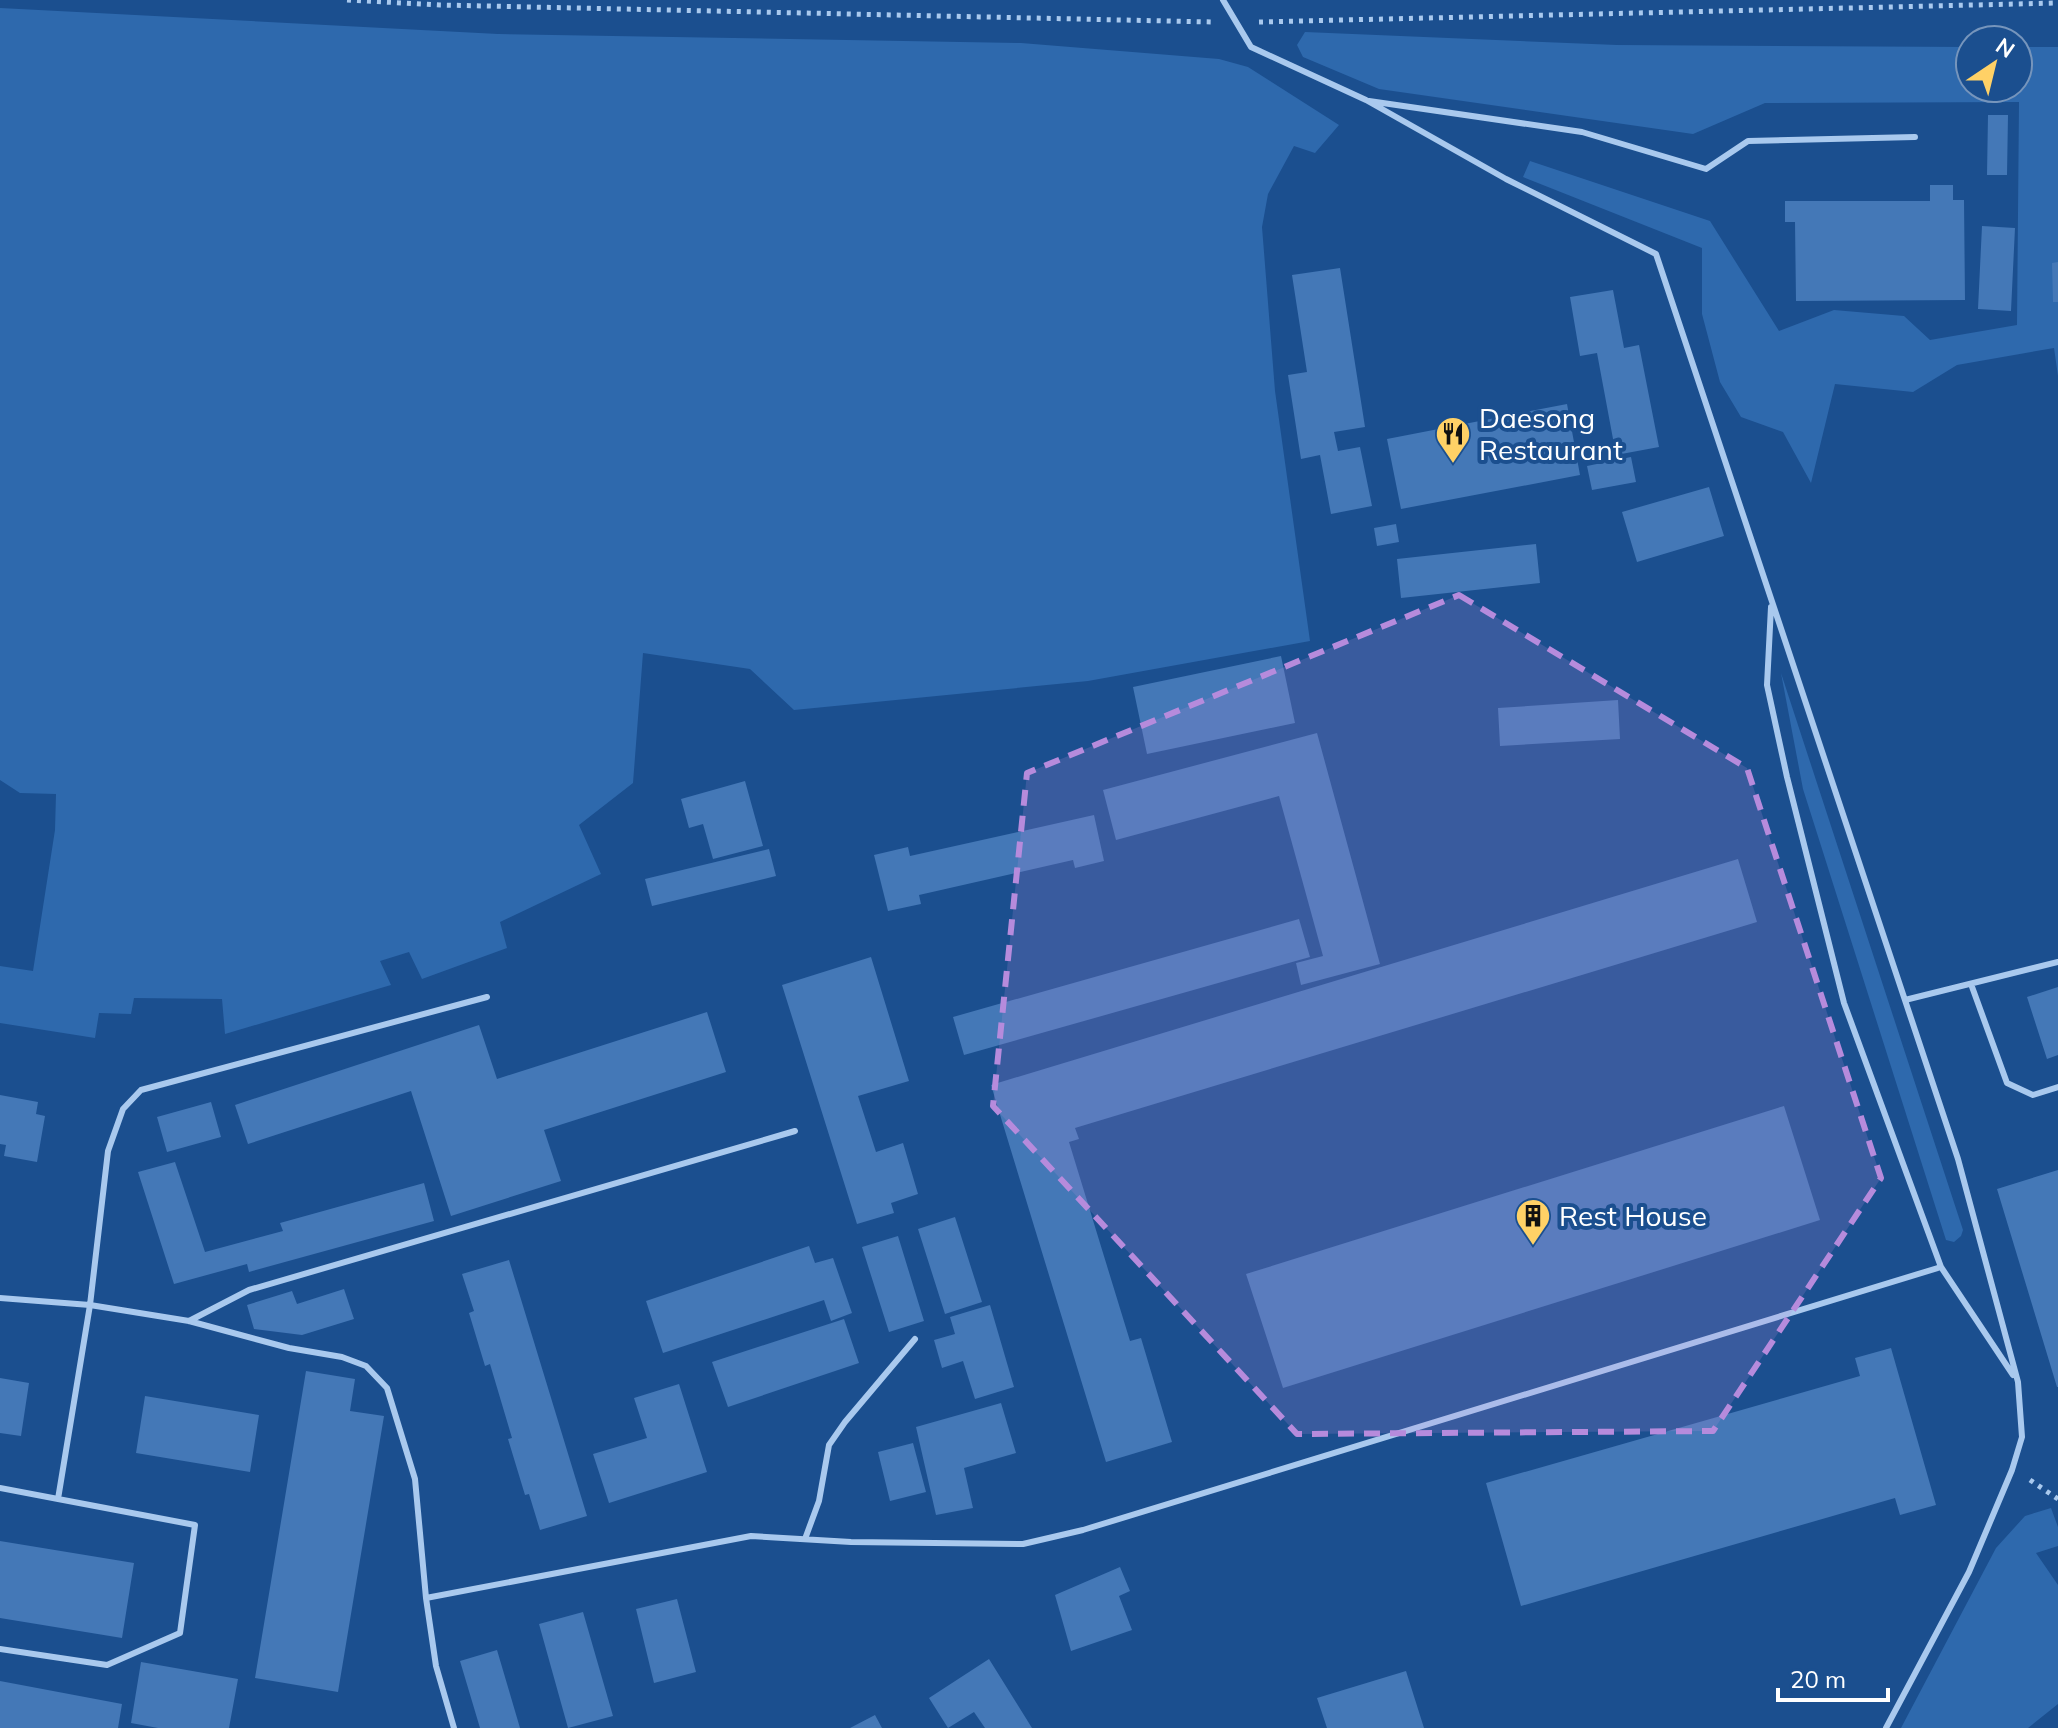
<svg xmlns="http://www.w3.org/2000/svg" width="2058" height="1728" viewBox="0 0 2058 1728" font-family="Mulish,sans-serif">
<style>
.green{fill:#2e69ad}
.building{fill:#4478b7}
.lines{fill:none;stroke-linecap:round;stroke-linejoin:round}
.path{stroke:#a9c9ee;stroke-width:5;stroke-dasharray:4 6;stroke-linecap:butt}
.service{stroke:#a9c9ee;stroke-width:6}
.marked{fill:#b68bdc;fill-opacity:0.2;stroke:#b68bdc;stroke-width:6;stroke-dasharray:16 10;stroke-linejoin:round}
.labels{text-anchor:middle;stroke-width:8;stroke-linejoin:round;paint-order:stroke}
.poi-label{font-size:28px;fill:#fff;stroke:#1b4f8f;text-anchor:start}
</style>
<rect width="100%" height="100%" fill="#1b4f8f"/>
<path class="green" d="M0 8 498 34 1021 43 1219 59 1248 67 1339 125 1315 153 1294 146 1268 194 1262 227 1275 391 1310 641 1088 681 794 710 750 669 643 653 633 783 579 825 601 874 500 922 507 948 422 979 409 952 380 961 391 985 225 1034 222 999 134 998 131 1014 99 1013 95 1038 0 1023V966L33 971 55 830 56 794 20 793 0 780Z
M1305 32 1617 45 1970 47V88H2018V47H2058V376L2054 348 1957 365 1913 392 1835 384 1811 483 1783 432 1741 417 1720 382 1702 314V248L1523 177 1530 161 1710 221 1779 331 1834 310 1904 316 1930 340 2017 325 2019 102 1765 103 1693 134 1379 89 1303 57 1297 45Z
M1781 673 1963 1230 1961 1236 1954 1242 1946 1240 1803 789Z
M2051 1508 2058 1527V1546L2036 1553 2058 1585V1704L2028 1728H1901L1996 1548 2025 1516Z"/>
<path class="building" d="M1988 115H2008L2007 175H1987Z
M1930 185H1953V200H1964L1965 300 1796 301 1795 222H1785V201H1930Z
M1982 226 2015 228 2011 311 1978 309Z
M2058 262V302H2053L2052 263Z
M1340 268 1365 427 1334 432 1338 451 1360 447 1372 506 1331 514 1320 455 1301 459 1288 375 1307 372 1292 275Z
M1613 290 1624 348 1639 345 1659 447 1616 455 1597 353 1580 356 1570 297Z
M1567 404 1580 475 1401 509 1387 439Z
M1631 457 1636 482 1592 490 1587 466Z
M1709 487 1724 536 1637 562 1622 512Z
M1396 524 1399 542 1377 546 1374 528Z
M1536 544 1540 583 1401 598 1397 559Z
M1281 656 1295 723 1147 754 1133 687Z
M1618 700 1620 739 1500 746 1498 708Z
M1317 733 1380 964 1301 985 1296 963 1323 956 1279 796 1116 840 1103 790Z
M745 781 763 846 713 859 703 824 689 828 681 799Z
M1094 815 1104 861 1075 868 1073 860 919 895 921 904 888 911 874 855 908 847 910 856Z
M769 849 776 876 652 906 645 879Z
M1738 859 1757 922 1075 1128 1079 1139 1069 1142 1130 1341 1141 1338 1172 1442 1106 1462 991 1085Z
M1299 919 1310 957 964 1055 953 1017Z
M871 957 909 1081 858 1096 876 1152 903 1143 918 1194 891 1203 894 1213 857 1224 782 985Z
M2058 987V1055L2047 1059 2027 997Z
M707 1012 726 1072 544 1130 561 1181 451 1216 411 1091 248 1144 235 1105 479 1025 497 1079Z
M0 1095 38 1102 36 1114 45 1116 37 1162 4 1156 6 1145 0 1144Z
M211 1102 221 1137 167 1152 157 1117Z
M1784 1106 1820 1220 1283 1388 1246 1274Z
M175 1162 205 1252 283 1231 280 1223 424 1183 434 1221 249 1272 247 1264 174 1284 138 1172Z
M2058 1170V1387H2057L1997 1189Z
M955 1217 982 1302 945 1314 918 1229Z
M898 1236 924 1321 889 1332 862 1247Z
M809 1246 815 1263 833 1258 852 1313 831 1321 824 1300 663 1353 646 1301Z
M509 1260 587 1516 540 1530 529 1494 525 1495 508 1439 512 1438 490 1364 485 1366 469 1313 474 1311 462 1274Z
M344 1289 354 1319 302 1335 254 1329 247 1305 292 1291 297 1304Z
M990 1305 1014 1387 975 1399 963 1361 942 1368 934 1340 955 1334 950 1317Z
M844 1319 859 1363 728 1407 712 1362Z
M1891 1348 1936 1505 1900 1515 1895 1498 1521 1606 1486 1483 1860 1376 1855 1358Z
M306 1371 355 1379 350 1411 384 1416 338 1692 255 1678Z
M0 1378 29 1383 21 1436 0 1433Z
M679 1384 707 1472 609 1503 593 1454 647 1438 634 1398Z
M145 1396 259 1415 250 1472 136 1453Z
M1001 1403 1016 1453 964 1468 973 1508 936 1515 916 1427Z
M913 1443 926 1492 890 1501 878 1452Z
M0 1541 134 1563 122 1638 0 1618Z
M1120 1567 1130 1591 1119 1596 1132 1630 1071 1651 1055 1595Z
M677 1599 696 1672 654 1683 636 1609Z
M583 1612 613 1716 568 1728 539 1624Z
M497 1650 520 1728H480L460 1661Z
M989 1659 1032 1728H985L974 1712 948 1728 929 1698Z
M141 1662 238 1679 229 1728H158L131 1723Z
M1406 1671 1424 1728H1327L1317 1698Z
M0 1681 122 1704 118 1728H0Z
M875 1715 882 1728H850Z"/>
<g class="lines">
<path class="path" d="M347 0 440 5 1213 22
M1259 22 2058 3
M2030 1480 2058 1499"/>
<path class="service" d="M1223 0 1251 47 1366 100 1506 179 1656 254 1958 1159 2018 1382 2022 1437 2012 1470 1969 1572 1886 1728
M1369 101 1582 132 1706 169 1748 141 1915 137
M1771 607 1767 685 1787 777 1844 1003 1941 1267 2013 1375
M1971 984 2007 1083 2033 1095 2058 1087
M1905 1000 2058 962
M0 1298 90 1305 108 1151 123 1109 141 1090 487 997
M189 1321 249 1290 795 1131
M0 1488 58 1499
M805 1539 819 1501 829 1445 845 1422 915 1339
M426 1598 751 1536 851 1542 1023 1544 1083 1530 1941 1267
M0 1649 107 1665 180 1633 195 1525 58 1499 90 1305 189 1321 289 1348 342 1357 366 1366 387 1388 415 1479 426 1598 436 1666 454 1728"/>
</g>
<path class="marked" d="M1459 595 1747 768 1881 1178 1713 1431 1297 1434 993 1106 1027 773Z"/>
<defs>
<symbol id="restaurant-pin" viewBox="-11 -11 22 30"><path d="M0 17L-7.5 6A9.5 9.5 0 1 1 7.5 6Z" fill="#ffd166" stroke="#1b4f8f"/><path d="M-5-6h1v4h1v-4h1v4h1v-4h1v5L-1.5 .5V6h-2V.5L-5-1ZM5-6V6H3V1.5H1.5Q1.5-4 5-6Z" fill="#111"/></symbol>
<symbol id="building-pin" viewBox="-11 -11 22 30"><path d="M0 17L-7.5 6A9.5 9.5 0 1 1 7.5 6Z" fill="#ffd166" stroke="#1b4f8f"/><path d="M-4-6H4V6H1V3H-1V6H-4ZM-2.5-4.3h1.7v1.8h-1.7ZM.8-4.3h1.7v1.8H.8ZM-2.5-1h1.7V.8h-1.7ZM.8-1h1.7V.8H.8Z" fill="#111"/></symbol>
</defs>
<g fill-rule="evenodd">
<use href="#restaurant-pin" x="1433" y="414" width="40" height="54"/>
<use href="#building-pin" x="1513" y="1196" width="40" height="54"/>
</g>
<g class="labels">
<g class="poi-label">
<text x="1479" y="428">Daesong<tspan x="1479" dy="32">Restaurant</tspan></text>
<text x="1559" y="1226">Rest House</text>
</g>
</g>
<g transform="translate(1994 64) rotate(35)"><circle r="38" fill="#1b4f8f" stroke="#7695bc" stroke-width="2"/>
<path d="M0-6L14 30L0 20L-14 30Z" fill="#ffd166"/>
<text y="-12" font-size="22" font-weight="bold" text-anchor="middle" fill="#ffffff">N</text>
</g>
<path d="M1778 1688v12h110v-12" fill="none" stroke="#ffffff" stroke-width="4"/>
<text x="1790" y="1688" font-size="24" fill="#ffffff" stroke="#1b4f8f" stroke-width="6" paint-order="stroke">20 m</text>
</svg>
